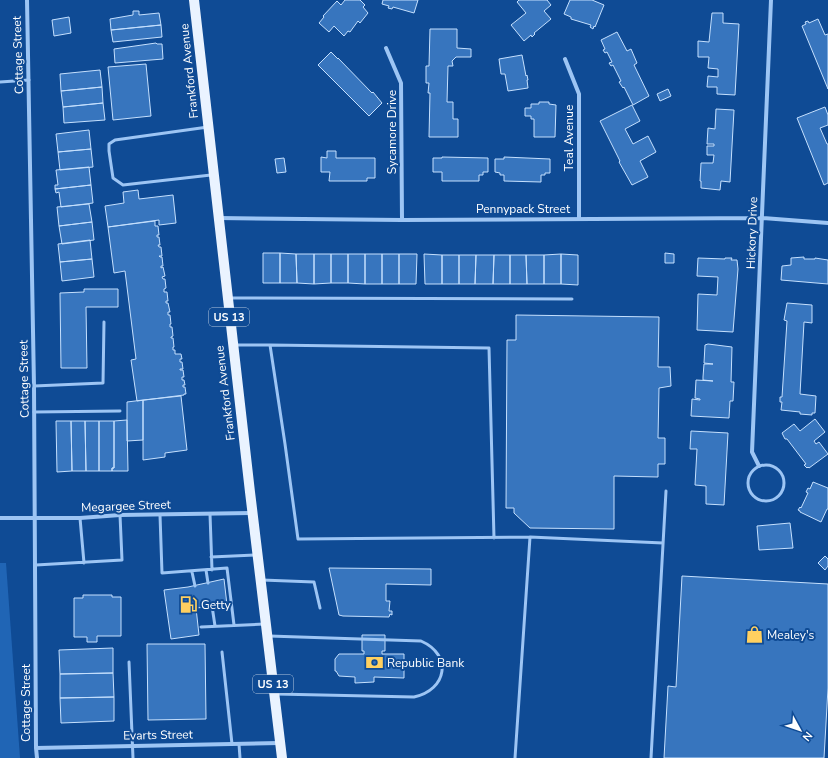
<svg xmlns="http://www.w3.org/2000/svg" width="828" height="758" viewBox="0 0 828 758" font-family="'Nunito Sans',sans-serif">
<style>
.green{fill:#2065b5}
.building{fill:#3775be;stroke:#c5e0fe}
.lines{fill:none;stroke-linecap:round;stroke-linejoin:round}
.lane{stroke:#9dc5f4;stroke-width:3}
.street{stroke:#9dc5f4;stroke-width:4}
.primary{stroke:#eaf3ff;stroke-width:10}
.labels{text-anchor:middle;stroke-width:4;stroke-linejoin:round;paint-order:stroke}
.shield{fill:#0f4b95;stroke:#b7c9df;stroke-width:1}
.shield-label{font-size:11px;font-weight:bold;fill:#fff}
.street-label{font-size:12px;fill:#fff;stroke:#0f4b95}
.poi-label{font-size:12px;fill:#fff;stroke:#0f4b95;text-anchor:start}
</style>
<rect width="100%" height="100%" fill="#0f4b95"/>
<path class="green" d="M0 563H6L20 758H0Z"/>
<path class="building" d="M345 0H360L365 5 363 7 368 13 360 23 358 21 350 32 348 31 344 36 334 26 329 32 319 23 324 17 323 16 337 1 341 5Z
M383 0H418L414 13 393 7 392 9 388 8 389 6 382 4Z
M519 0H547L551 5 544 11 551 19 534 33 535 34 532 37 531 35 524 41 511 25 526 13 517 2Z
M570 0H592L604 5 595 27 594 26 593 29 590 27 591 25 571 19V17L564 14Z
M133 11H139V15L159 13 161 25 111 30 110 19 133 15Z
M712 13H723V23L739 24 735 95 717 94V87H707L708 76 718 77V69L708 68 709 57H698V41L709 42Z
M69 17 71 33 54 36 52 20Z
M818 19 825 35 828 34V89L802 26 806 24 805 22 808 21 809 23Z
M161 25 162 37 113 42 111 30Z
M430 29H457V48L471 49V57H456L452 61 453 66H448L447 102H453V119H458V137H429L430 93H428L429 83H426V66H429Z
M617 32 627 51 631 49 637 63 634 65 649 96 633 105 624 87 623 88 619 82 621 81 613 65 611 66 609 63 612 62 607 52 605 53 603 50 605 49 601 40Z
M156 43 157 44H162L163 59 115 63 114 49Z
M331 52 338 59V58L372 93 373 92 382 103 369 116 318 65Z
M522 55 526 76 527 75 528 80H527L528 88 508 91 505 74H501L499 59Z
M146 64 151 116 113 120 108 67Z
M100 70 102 87 61 91 60 74Z
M102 87 103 103 63 107 61 91Z
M668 89 671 96 660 101 657 94Z
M539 102H549V104L556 105 555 137H534V119H531V116H525V108H531V104H539Z
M103 103 105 120 64 123 63 107Z
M632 105 640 121 625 129 633 144 648 136 656 152 640 161 648 177 632 185 619 162 620 161 600 121Z
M825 107 828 115V125L820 128 827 144H828V183L824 185 797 118Z
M716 109 734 110 730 182 721 181 720 190 701 188V181H700L701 163H713L714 155H707V146H714V144H707L708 128 715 129Z
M89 130 91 149 58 152 56 134Z
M91 149 93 167 60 170 58 152Z
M327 151H336V158H375V178H367V181H329L330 172H321V157L327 158Z
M442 157 488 158V172H483V175H479V181H442V172H433V158H442Z
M504 157 550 159V173H545V175H541V182L504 181V175H500V173L495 172V159H504Z
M284 158 286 172 277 173 275 159Z
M89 167 91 185 55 189V185H58L56 170Z
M91 185 93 203 61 207 59 192 56 193 55 189Z
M138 190 139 199 173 195 176 223 159 225V220L108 227 105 206 124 203 123 192Z
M89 204 92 222 59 226 57 207Z
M155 221V226H158L159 235H157V237H159L160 245H158L159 247H161L162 256H159L160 257H162L163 266H161V268L163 267 165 276 162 277 163 279H165L166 288 164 289V292H167L168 301H166V303H168L170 312H168V315H170L171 324H170V327H172L173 336 171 337V338H173L174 347H173V350H175V354H181L182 359H180V362H182L183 369H180V370H183L184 377H182V380H184L185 385H183V387H185L186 394H184V395L137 401 131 360 136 359 125 271 114 273 108 227Z
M92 222 94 240 62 244 59 226Z
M90 240 92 259 60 262 58 244Z
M263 253H280V283H263Z
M280 253 296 254 297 283H280Z
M665 253 674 254V263H665Z
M296 254H314V284L297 283Z
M314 254H331V283L314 284Z
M331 254H348V283H331Z
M348 254H365V284L348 283Z
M365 254H382V284H365Z
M382 254H399V284H382Z
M399 254H417L416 284H399Z
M424 254 442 255V284H425Z
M561 254 578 255V285L561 284Z
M561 254V284H544V255Z
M442 255H459V284H442Z
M459 255H476L475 284H459Z
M476 255H494L493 284H475Z
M494 255H510V284H493Z
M510 255H526L527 284H510Z
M526 255H544V284H527Z
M804 257V259H815V258L828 260V284L781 280 782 266 791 265V258Z
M698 258 725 259V258H732L731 260H737L738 269 733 332 697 330 698 294 717 295 718 277 697 276Z
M92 259 94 277 62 281 60 262Z
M84 289H118V307H86L87 368H61L60 293 84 292Z
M787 303 812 305V323L804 322 800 394 816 396 815 413H812V415L800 414V412L781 410 782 402H780V397H782L787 321 784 320Z
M516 315 659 317 658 367H670L671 386 659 388 658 438H665V464H658V477L614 476V529L530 528 514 513V508H506L507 340H516Z
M708 344 732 347 731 382H734L733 401H730L729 418 691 416 692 399 700 400V399L695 398 696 380 713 381 703 380V377L704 364H713L704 363 705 345Z
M181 396 187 450 165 453V457L143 460V400Z
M143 400V440L127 441V402Z
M815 419 825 432 814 441 816 444 819 442 828 454 809 468 808 467 807 468 804 465 806 464 787 439H785L782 433 794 424 800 431Z
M127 420 128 471H112V468H114V421Z
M56 421H71L72 471 57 472Z
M71 421H85L86 471H72Z
M85 421H99V471H86Z
M99 421H114V468H112V471H99Z
M691 431 728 433 724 505 706 504V486L695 485 697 449H690Z
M813 482 828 488V509H827L821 522 800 512V511L798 510 800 507 801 508 808 493 806 492 808 488 810 489Z
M790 523 793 548 759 550 757 526Z
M825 556 828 559V566L825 570 818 563Z
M329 568 431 569V585L386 584V601H390L389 611H392V615L390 614 389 617 343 616 339 615Z
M682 576 828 584V688L824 758H664L668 686 676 687Z
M224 579 227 605 196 608 199 635 171 639 164 590 188 587Z
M83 595H112V597H121V636H97V642H87V637H74V598H83Z
M362 635H385V651H382V654H404V678L374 677V682L355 683V677L339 676 336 671H335V659L339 654H364V651H362Z
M147 644H205L206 719 148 720Z
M113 648V673L60 674 59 650Z
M113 673 114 697 60 698V674Z
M114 697V721L61 723 60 698Z"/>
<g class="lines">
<path class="lane" d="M0 82 29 80
M208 127 115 140 109 144V151L113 178 123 185 211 175
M229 298 572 299
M236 345H270
M34 386 103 383 104 322
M34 412 120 411
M748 483a18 18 0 1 1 36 0a18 18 0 1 1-36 0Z
M210 514 212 570
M160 515 162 573 227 568 234 625
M80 518 84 563
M494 538 489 348 270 345 285 444 298 539 530 537
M211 557 255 555
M36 565 122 560 120 515
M206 570 208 583
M192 572 195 586
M262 580 314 582 320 608
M212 606 215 626
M201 627 264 624
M269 636 421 641C453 655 447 690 414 697L276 694
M222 652 232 744
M129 662 133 758
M239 744 240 758
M515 758 530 537 663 543
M651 758 666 491"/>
<path class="street" d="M27 0 34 386 36 748 37 758
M386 48 401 83 402 220
M565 59 579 94V219
M218 218 402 220 763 218 828 223
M759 466 752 452 771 0
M0 518H80L120 515 251 513
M36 748 279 743"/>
<path class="primary" d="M194 0 250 492 282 758"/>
</g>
<defs>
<symbol id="fuel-bare" viewBox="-9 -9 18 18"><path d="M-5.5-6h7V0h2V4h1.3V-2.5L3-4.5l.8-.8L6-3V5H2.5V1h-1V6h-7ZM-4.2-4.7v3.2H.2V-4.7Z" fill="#ffd060" stroke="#0f4b95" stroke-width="2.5" paint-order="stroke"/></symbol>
<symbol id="shop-bare" viewBox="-9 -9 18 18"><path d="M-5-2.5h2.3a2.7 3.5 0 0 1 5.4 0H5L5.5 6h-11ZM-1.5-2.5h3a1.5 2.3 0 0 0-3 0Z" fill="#ffd060" stroke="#0f4b95" stroke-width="2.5" paint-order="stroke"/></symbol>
<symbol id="bank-bare" viewBox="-9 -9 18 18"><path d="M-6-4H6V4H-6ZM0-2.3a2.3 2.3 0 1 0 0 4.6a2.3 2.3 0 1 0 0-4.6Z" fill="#ffd060" stroke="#0f4b95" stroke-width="2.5" paint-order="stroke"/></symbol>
</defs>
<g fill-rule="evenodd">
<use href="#fuel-bare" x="176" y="592" width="25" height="25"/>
<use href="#shop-bare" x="742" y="622" width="25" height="25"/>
<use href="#bank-bare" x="362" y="650" width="25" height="25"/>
</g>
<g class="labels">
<g class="shield">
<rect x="209" y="308" width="40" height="18" rx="3"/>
<rect x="253" y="675" width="40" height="18" rx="3"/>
</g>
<g class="shield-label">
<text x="229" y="321">US 13</text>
<text x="273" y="688">US 13</text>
</g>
<g class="street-label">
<text transform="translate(18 55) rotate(-92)" y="4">Cottage Street</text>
<text transform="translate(189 71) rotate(-96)" y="4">Frankford Avenue</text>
<text transform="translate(392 132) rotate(-90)" y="4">Sycamore Drive</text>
<text transform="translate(569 138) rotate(-90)" y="4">Teal Avenue</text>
<text x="523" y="213">Pennypack Street</text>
<text transform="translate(752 233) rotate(-88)" y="4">Hickory Drive</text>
<text transform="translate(24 379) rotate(-91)" y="4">Cottage Street</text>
<text transform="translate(225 393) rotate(-97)" y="4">Frankford Avenue</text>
<text transform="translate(126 506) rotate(-2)" y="4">Megargee Street</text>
<text transform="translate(26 703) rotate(-90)" y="4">Cottage Street</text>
<text transform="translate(158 735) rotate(-1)" y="4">Evarts Street</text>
</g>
<g class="poi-label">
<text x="201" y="609">Getty</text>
<text x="767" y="639">Mealey's</text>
<text x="387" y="667">Republic Bank</text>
</g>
</g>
<g transform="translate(800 730) rotate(130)" stroke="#0f4b95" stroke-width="3" paint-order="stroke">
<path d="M0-3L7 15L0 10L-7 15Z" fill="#ffffff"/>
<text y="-6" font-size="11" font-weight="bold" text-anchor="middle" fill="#ffffff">N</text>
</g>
</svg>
